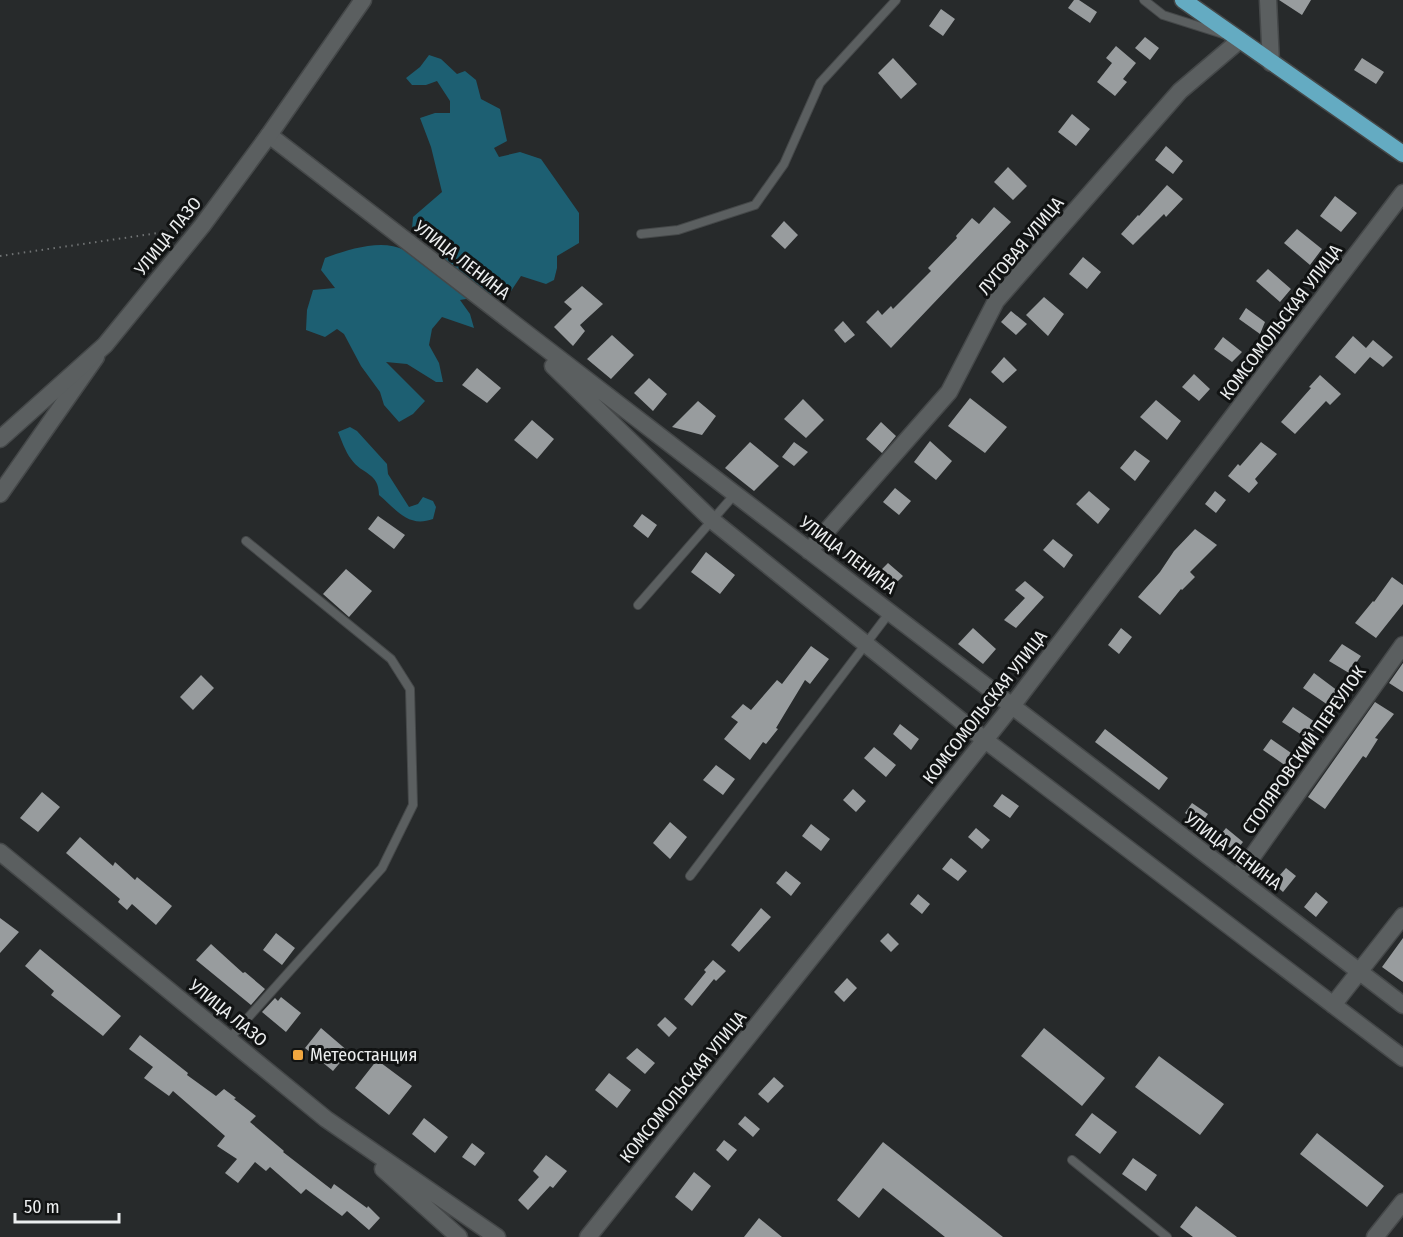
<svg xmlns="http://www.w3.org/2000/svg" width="1403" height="1237" viewBox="0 0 1403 1237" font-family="'Fira Sans Condensed',sans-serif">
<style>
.forest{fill:#1d5f72}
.building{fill:#989c9e}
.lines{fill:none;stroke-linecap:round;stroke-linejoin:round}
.service-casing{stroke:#454849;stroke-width:10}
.minor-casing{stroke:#454849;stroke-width:19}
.tertiary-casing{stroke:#454849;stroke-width:19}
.secondary-casing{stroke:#454849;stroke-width:19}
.trunk-casing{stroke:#454849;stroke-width:19}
.path{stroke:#707374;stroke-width:2;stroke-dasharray:1.5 4.5;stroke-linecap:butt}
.service{stroke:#5b5f60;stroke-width:8}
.minor{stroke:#5b5f60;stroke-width:16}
.tertiary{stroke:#5b5f60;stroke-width:16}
.secondary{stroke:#5b5f60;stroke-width:16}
.trunk{stroke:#64abc2;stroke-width:16}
.poi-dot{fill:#f0a63f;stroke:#111313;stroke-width:2}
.labels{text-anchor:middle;stroke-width:6;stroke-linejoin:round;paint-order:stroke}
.street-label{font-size:18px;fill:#eceeef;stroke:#111313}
.poi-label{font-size:18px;fill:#eceeef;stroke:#111313;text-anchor:start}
</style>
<rect width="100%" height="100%" fill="#272a2b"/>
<path class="forest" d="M429 55 441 59 457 74 465 71 476 80 481 99 500 109 507 141 494 148 499 157 520 152 541 159 579 213V243L557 256V268L554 280 546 284 521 276 511 291 460 300 470 314 474 328 442 317 432 329 429 345 439 363 443 382H436L407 364 386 362 425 401 413 414 399 422 384 405 380 392 361 366 344 334 337 329 325 337 306 330 307 310 313 290 335 288 321 270 325 258C346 250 382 238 404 250 412 254 420 261 427 266L441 252 437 241 412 229 413 217 442 192 431 147 420 118 435 113H450V101L437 81 426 85H412L406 78 420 67Z
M350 427 357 431 387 464 388 474 409 507 418 504 423 497 433 501 436 507 433 519C408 528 397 510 379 495 379 472 362 475 351 459 345 451 342 441 338 432Z"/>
<path class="building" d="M1074 0H1079L1097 12 1090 23 1068 8Z
M1279 0H1311L1302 15Z
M941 9 955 19 943 36 929 26Z
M1145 37 1159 48 1150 60 1135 48Z
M1116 46 1136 63 1123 79 1127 82 1115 96 1097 82 1112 63 1106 58Z
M893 58 917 84 901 99 878 73Z
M1362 58 1384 72 1376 84 1354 70Z
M1072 114 1090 129 1076 146 1058 132Z
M1166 146 1183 161 1173 174 1155 160Z
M1008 167 1027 186 1013 200 994 182Z
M1167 185 1183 199 1166 217 1164 214 1133 245 1121 234 1138 215 1139 216Z
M1335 196 1357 213 1341 232 1320 216Z
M994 207 1011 222 891 348 866 322 878 310 882 315 891 306 893 309 931 271 928 268 957 238 956 236 972 218 979 224Z
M784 221 798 235 785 249 771 236Z
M1297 229 1322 249 1310 265 1284 243Z
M1083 257 1101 272 1087 289 1069 274Z
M1268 269 1291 289 1280 302 1256 281Z
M582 286 603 304 580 325 585 331 573 346 554 327 572 309 564 302Z
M1044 297 1064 314 1048 336 1026 315Z
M1246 308 1265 322 1260 334 1239 319Z
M1011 311 1027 324 1016 335 1001 322Z
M843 321 855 335 845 343 834 330Z
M612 335 634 355 611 379 587 359Z
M1353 336 1366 348 1373 340 1393 357 1383 367 1370 357 1355 374 1335 357Z
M1223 337 1242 352 1232 362 1214 349Z
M1004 357 1017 370 1003 383 991 372Z
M477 368 501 388 487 403 462 385Z
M1194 374 1210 389 1199 401 1182 387Z
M1320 375 1341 394 1330 405 1326 401 1295 434 1281 422 1311 388 1309 387Z
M649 378 667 394 653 411 634 393Z
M970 398 1007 427 985 453 948 426Z
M803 399 824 420 806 438 784 419Z
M1156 400 1181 421 1167 440 1140 417Z
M698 401 716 416 702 435 672 427Z
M532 420 554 439 537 459 514 440Z
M881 422 896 436 882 453 866 439Z
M930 441 952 461 936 480 914 462Z
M750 442 779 466 754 491 725 468Z
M794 442 808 452 794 466 782 457Z
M1261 442 1277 454 1255 479 1258 483 1249 493 1228 476 1238 464 1240 466Z
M1135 450 1150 461 1135 481 1120 468Z
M895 488 911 501 899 515 883 502Z
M1089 491 1110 509 1098 524 1076 504Z
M1215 491 1226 500 1216 513 1205 504Z
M642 514 657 525 648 538 633 526Z
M378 516 405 535 394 549 368 529Z
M1195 529 1217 545 1190 572 1195 577 1182 590 1181 589 1160 615 1138 597 1160 572 1174 551Z
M1053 539 1073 555 1064 568 1043 550Z
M706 552 735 575 720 594 691 572Z
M888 563 903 576 892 587 875 576Z
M346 569 372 591 349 617 323 594Z
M1392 577 1403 585V604L1376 638 1355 623 1373 601 1374 602Z
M1025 581 1044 597 1016 628 1004 620 1025 598 1015 590Z
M973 628 996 649 983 664 958 644Z
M1121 628 1132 637 1119 654 1108 645Z
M1342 644 1361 656 1349 673 1329 661Z
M811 646 829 659 810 684 805 680 776 728 778 729 766 744 763 742 750 760 724 739 738 722 731 717 743 704 751 710 777 680 782 684Z
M1403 663V692L1389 683Z
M1314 673 1338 691 1328 705 1303 688Z
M201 675 214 688 193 710 180 697Z
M1375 702 1394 714 1375 738 1378 739 1366 758 1363 756 1325 809 1308 797Z
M1293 707 1318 724 1308 739 1282 722Z
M900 724 919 739 911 750 893 734Z
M1105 729 1168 778 1159 790 1095 742Z
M1271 739 1294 755 1286 766 1263 750Z
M874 747 896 765 886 777 864 758Z
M716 765 735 779 723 795 703 780Z
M853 789 866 801 856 812 843 800Z
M42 792 60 807 38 832 20 818Z
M1002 794 1019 806 1010 818 993 806Z
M1192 803 1208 814 1201 824 1185 813Z
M670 822 687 837 670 859 653 843Z
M811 824 830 839 821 851 802 836Z
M976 828 990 840 982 849 968 837Z
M1226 828 1243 842 1235 852 1218 838Z
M80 837 113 866 115 862 135 880 137 877 172 906 156 925 132 904 127 910 118 902 120 899 66 853Z
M951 858 967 871 958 881 942 869Z
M1286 868 1296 876 1283 892 1273 883Z
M786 871 801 883 791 896 776 883Z
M1316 892 1328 902 1316 917 1304 907Z
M918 894 930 904 922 914 910 904Z
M761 908 771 917 739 952 731 945Z
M0 918 19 932 0 953Z
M276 933 295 948 282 965 263 950Z
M888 933 899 944 891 952 880 941Z
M1403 938V982L1382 967Z
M211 944 243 973 245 972 265 989 251 1005 196 960Z
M40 949 121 1016 103 1036 51 995 54 991 25 966Z
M713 960 726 971 716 981 714 979 692 1006 684 999 706 972 704 970Z
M847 978 857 988 844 1002 834 992Z
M281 997 301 1013 286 1032 262 1012 275 998 278 1001Z
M665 1017 677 1028 669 1037 657 1025Z
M321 1028 349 1052 333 1071 305 1048Z
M1044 1028 1105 1078 1082 1106 1021 1056Z
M140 1035 188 1073 187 1075 216 1096 224 1089 236 1098 234 1099 256 1116 250 1122 284 1151 283 1152 331 1189 334 1184 367 1208 368 1206 380 1218 369 1230 347 1211 342 1216 306 1189 301 1194 270 1167 266 1171 255 1162 238 1183 225 1173 237 1159 217 1146 225 1136 173 1091 169 1096 144 1078 153 1067 129 1049Z
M637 1048 655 1063 645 1074 626 1058Z
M1159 1056 1224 1104 1200 1135 1135 1087Z
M377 1060 412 1086 389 1115 355 1088Z
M609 1073 631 1090 617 1108 595 1090Z
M774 1077 784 1086 768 1103 758 1094Z
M1092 1113 1117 1132 1100 1154 1075 1135Z
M745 1116 760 1129 753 1137 738 1124Z
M424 1118 448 1137 435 1153 412 1134Z
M1317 1133 1384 1186 1367 1207 1300 1154Z
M724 1140 737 1150 728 1161 716 1150Z
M883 1142 1003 1237H945L883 1188 859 1218 837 1200Z
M472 1143 485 1153 475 1166 462 1157Z
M546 1155 567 1171 553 1188 550 1186 528 1210 518 1200 539 1177 533 1171Z
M1133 1158 1157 1175 1146 1191 1122 1174Z
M694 1172 711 1186 692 1211 675 1197Z
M1196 1206 1237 1237H1193L1180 1227Z
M759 1218 782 1237H744Z"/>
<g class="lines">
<defs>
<path id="service" d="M1144 0 1163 15 1223 34
M641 234 678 230 755 205 784 164 820 83 896 0
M638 605 735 494
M690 876 890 612
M229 1039 382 868 413 805 410 689 391 659 246 541
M1072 1160 1167 1237"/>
<path id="minor" d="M1268 0 1271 63
M269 135 735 494 1403 1005
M553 366 713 521 985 740 1403 1058
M809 551 949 392 996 301 1180 91 1240 40
M1237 878 1403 645
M1333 1005 1403 916
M588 1237 1012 706 1403 193
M1375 1237 1403 1202"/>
<path id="tertiary" d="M0 494 96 357
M0 852 326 1119 497 1237
M383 1169 459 1237"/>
<path id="secondary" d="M0 439 105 345 202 226 269 135 363 0"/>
<path id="trunk" d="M1183 0 1403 154"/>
</defs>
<use href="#service" class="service-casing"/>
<use href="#minor" class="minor-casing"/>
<use href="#tertiary" class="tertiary-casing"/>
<use href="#secondary" class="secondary-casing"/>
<use href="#trunk" class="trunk-casing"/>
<path class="path" d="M0 256 179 230"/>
<use href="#service" class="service"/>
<use href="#minor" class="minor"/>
<use href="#tertiary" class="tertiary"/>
<use href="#secondary" class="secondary"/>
<use href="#trunk" class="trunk"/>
</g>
<rect class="poi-dot" x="292" y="1049" width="12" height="12" rx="3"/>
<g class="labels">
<g class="street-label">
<text transform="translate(168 236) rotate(-51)" y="6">УЛИЦА ЛАЗО</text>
<text transform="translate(1021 246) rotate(-50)" y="6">ЛУГОВАЯ УЛИЦА</text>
<text transform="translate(462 260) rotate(38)" y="6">УЛИЦА ЛЕНИНА</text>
<text transform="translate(1281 322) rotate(-53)" y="6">КОМСОМОЛЬСКАЯ УЛИЦА</text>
<text transform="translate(848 555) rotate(37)" y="6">УЛИЦА ЛЕНИНА</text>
<text transform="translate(985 707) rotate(-52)" y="6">КОМСОМОЛЬСКАЯ УЛИЦА</text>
<text transform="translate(1304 750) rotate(-55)" y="6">СТОЛЯРОВСКИЙ ПЕРЕУЛОК</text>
<text transform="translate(1233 851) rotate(37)" y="6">УЛИЦА ЛЕНИНА</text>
<text transform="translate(228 1013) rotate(39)" y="6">УЛИЦА ЛАЗО</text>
<text transform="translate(683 1087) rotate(-51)" y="6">КОМСОМОЛЬСКАЯ УЛИЦА</text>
</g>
<g class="poi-label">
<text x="310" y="1061">Метеостанция</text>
</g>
</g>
<path d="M15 1213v9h104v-9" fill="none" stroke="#eceeef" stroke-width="3"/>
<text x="24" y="1213" font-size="18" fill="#eceeef" stroke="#111313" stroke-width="4.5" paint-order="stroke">50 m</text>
</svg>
